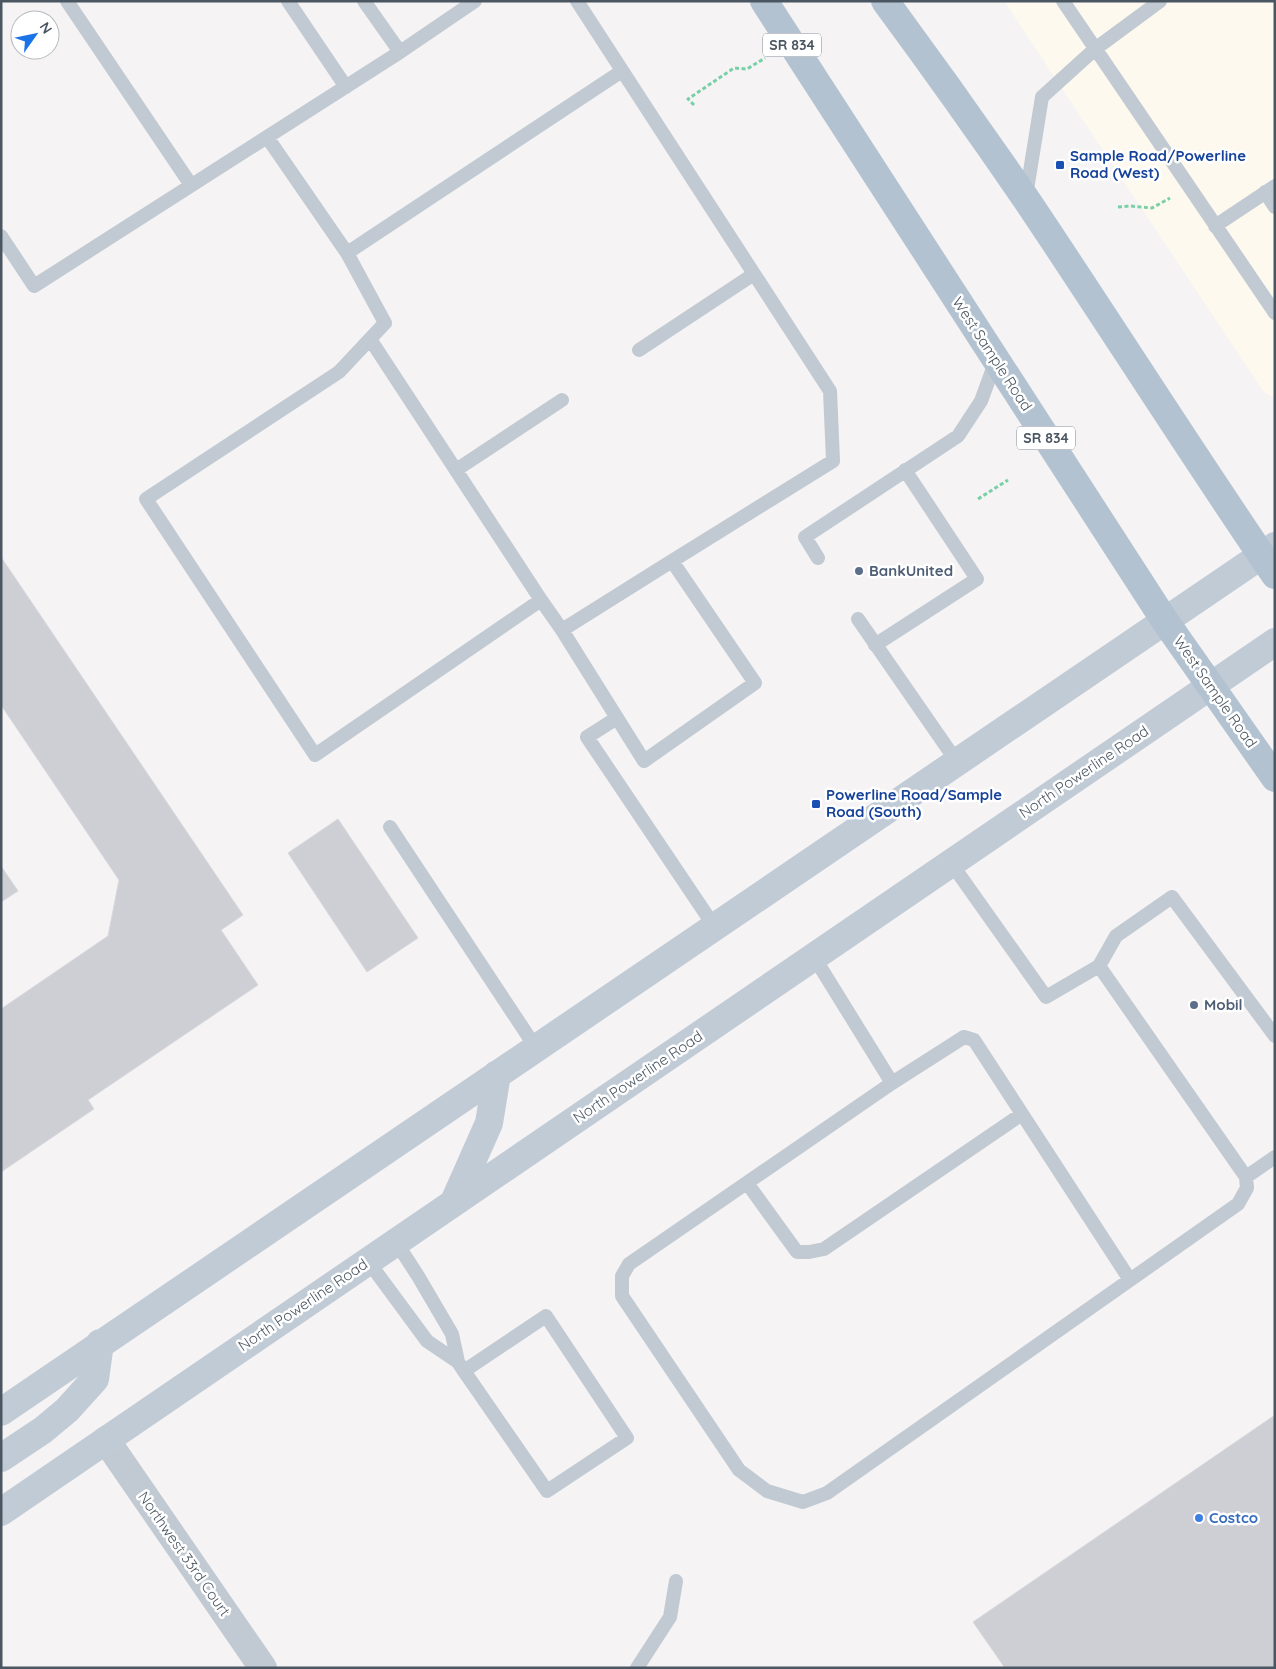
<svg xmlns="http://www.w3.org/2000/svg" width="1276" height="1669" viewBox="0 0 1276 1669" font-family="Quicksand,sans-serif">
<style>
.commercial{fill:#fdf9ef}
.building{fill:#cdcfd5;stroke:#d7d9de}
.lines{fill:none;stroke-linecap:round;stroke-linejoin:round}
.path{stroke:#7ad0a6;stroke-width:3;stroke-dasharray:4 2.5;stroke-linecap:butt}
.lane{stroke:#c1cad2;stroke-width:14}
.street{stroke:#c1cad2;stroke-width:28}
.secondary{stroke:#c1cbd6;stroke-width:28}
.primary{stroke:#b3c2d1;stroke-width:28}
.transit-dot{fill:#1a4fb4;stroke:#fff;stroke-width:2}
.service-dot{fill:#5c6f8a;stroke:#fff;stroke-width:2}
.shop-dot{fill:#3f7fe0;stroke:#fff;stroke-width:2}
.labels{text-anchor:middle;stroke-width:5;stroke-linejoin:round;paint-order:stroke}
.shield{fill:#fff;stroke:#808990;stroke-width:1}
.shield-label{font-size:14px;font-weight:bold;fill:#4a5661}
.transit-label{font-size:15px;font-weight:bold;fill:#164399;stroke:#fff;text-anchor:start}
.street-label{font-size:15px;fill:#4a5661;stroke:#fff}
.service-label{font-size:15px;font-weight:bold;fill:#4e5e75;stroke:#fff;text-anchor:start}
.shop-label{font-size:15px;font-weight:bold;fill:#366cbe;stroke:#fff;text-anchor:start}
</style>
<rect width="100%" height="100%" fill="#f5f3f3"/>
<path class="commercial" d="M1004 1H1275V399L1263 391Z"/>
<path class="building" d="M1 557 243 915 221 930 258 985 88 1100 94 1109 1 1172V1009L108 936 119 880 1 705Z
M338 819 418 938 367 972 288 853Z
M1 866 18 891 1 902Z
M1275 1415V1668H1005L973 1622Z"/>
<g class="lines">
<path class="path" d="M694 105 688 99 734 68 747 69 765 58
M1118 207 1130 206 1152 208 1170 198
M978 499 1008 480"/>
<path class="lane" d="M67 1 191 185
M288 1 346 87
M364 1 400 52 475 1
M577 1 830 391 833 461 672 561 755 683 644 761 562 630 541 600 315 755 146 499 339 372 385 323 347 253 622 71
M1063 1 1275 313
M267 137 347 253
M1265 192 1275 207
M1026 196 1042 97 1095 49 1160 1
M1215 226 1275 186
M1 236 34 286 400 52
M370 339 541 600
M639 350 754 274
M456 470 562 400
M818 558 805 537 958 436 981 401 996 360
M858 619 957 762
M562 630 672 561
M875 645 977 579 905 470
M617 718 587 737 714 926
M390 827 536 1048
M951 863 1046 997 1099 966 1116 936 1172 897 1275 1036
M814 957 892 1083 629 1264 622 1276V1296L739 1470 767 1491 803 1502 827 1493 1238 1204 1247 1188 1246 1177
M1099 966 1246 1177 1275 1157
M892 1083 964 1037 974 1040 1130 1280
M747 1183 797 1252H809L824 1249 1022 1114
M396 1242 418 1276 452 1334 458 1362 464 1371 547 1491 627 1438 546 1316 464 1371
M368 1261 427 1341 458 1362
M637 1668 670 1617 676 1581"/>
<path class="street" d="M106 1440 263 1668"/>
<path class="secondary" d="M454 1202 489 1123 497 1074
M1 1412 1275 546
M1 1458 43 1430 67 1410 95 1379 100 1343
M1 1512 1275 642"/>
<path class="primary" d="M764 1 1165 621 1275 778
M885 1C933 66 980 132 1026 199 1110 324 1190 451 1275 575"/>
</g>
<g class="transit-dot">
<rect x="1055" y="160" width="10" height="10" rx="2.5"/>
<rect x="811" y="799" width="10" height="10" rx="2.5"/>
</g>
<g class="service-dot">
<circle cx="859" cy="571" r="5"/>
<circle cx="1194" cy="1005" r="5"/>
</g>
<circle class="shop-dot" cx="1199" cy="1518" r="5"/>
<g class="labels">
<g class="shield">
<rect x="763" y="33.5" width="58" height="23" rx="4"/>
<rect x="1017" y="426.5" width="58" height="23" rx="4"/>
</g>
<g class="shield-label">
<text x="792" y="50">SR 834</text>
<text x="1046" y="443">SR 834</text>
</g>
<g class="transit-label">
<text x="1070" y="161">Sample Road/Powerline<tspan x="1070" dy="17">Road (West)</tspan></text>
<text x="826" y="800">Powerline Road/Sample<tspan x="826" dy="17">Road (South)</tspan></text>
</g>
<g class="street-label">
<text transform="translate(992 354) rotate(57)" y="5">West Sample Road</text>
<text transform="translate(1215 692) rotate(55)" y="5">West Sample Road</text>
<text transform="translate(1084 772) rotate(-34)" y="5">North Powerline Road</text>
<text transform="translate(638 1077) rotate(-34)" y="5">North Powerline Road</text>
<text transform="translate(303 1305) rotate(-34)" y="5">North Powerline Road</text>
<text transform="translate(184 1554) rotate(55)" y="5">Northwest 33rd Court</text>
</g>
<g class="service-label">
<text x="869" y="576">BankUnited</text>
<text x="1204" y="1010">Mobil</text>
</g>
<g class="shop-label">
<text x="1209" y="1523">Costco</text>
</g>
</g>
<rect width="1276" height="1669" fill="none" stroke="#4a5661" stroke-width="5"/>
<g transform="translate(35 35) rotate(57)"><circle r="24" fill="#ffffff" stroke="#b7bbc0"/>
<path d="M0-4L9 19L0 12L-9 19Z" fill="#1a73e8"/>
<text y="-8" font-size="14" font-weight="bold" text-anchor="middle" fill="#4a5661">N</text>
</g>
</svg>
